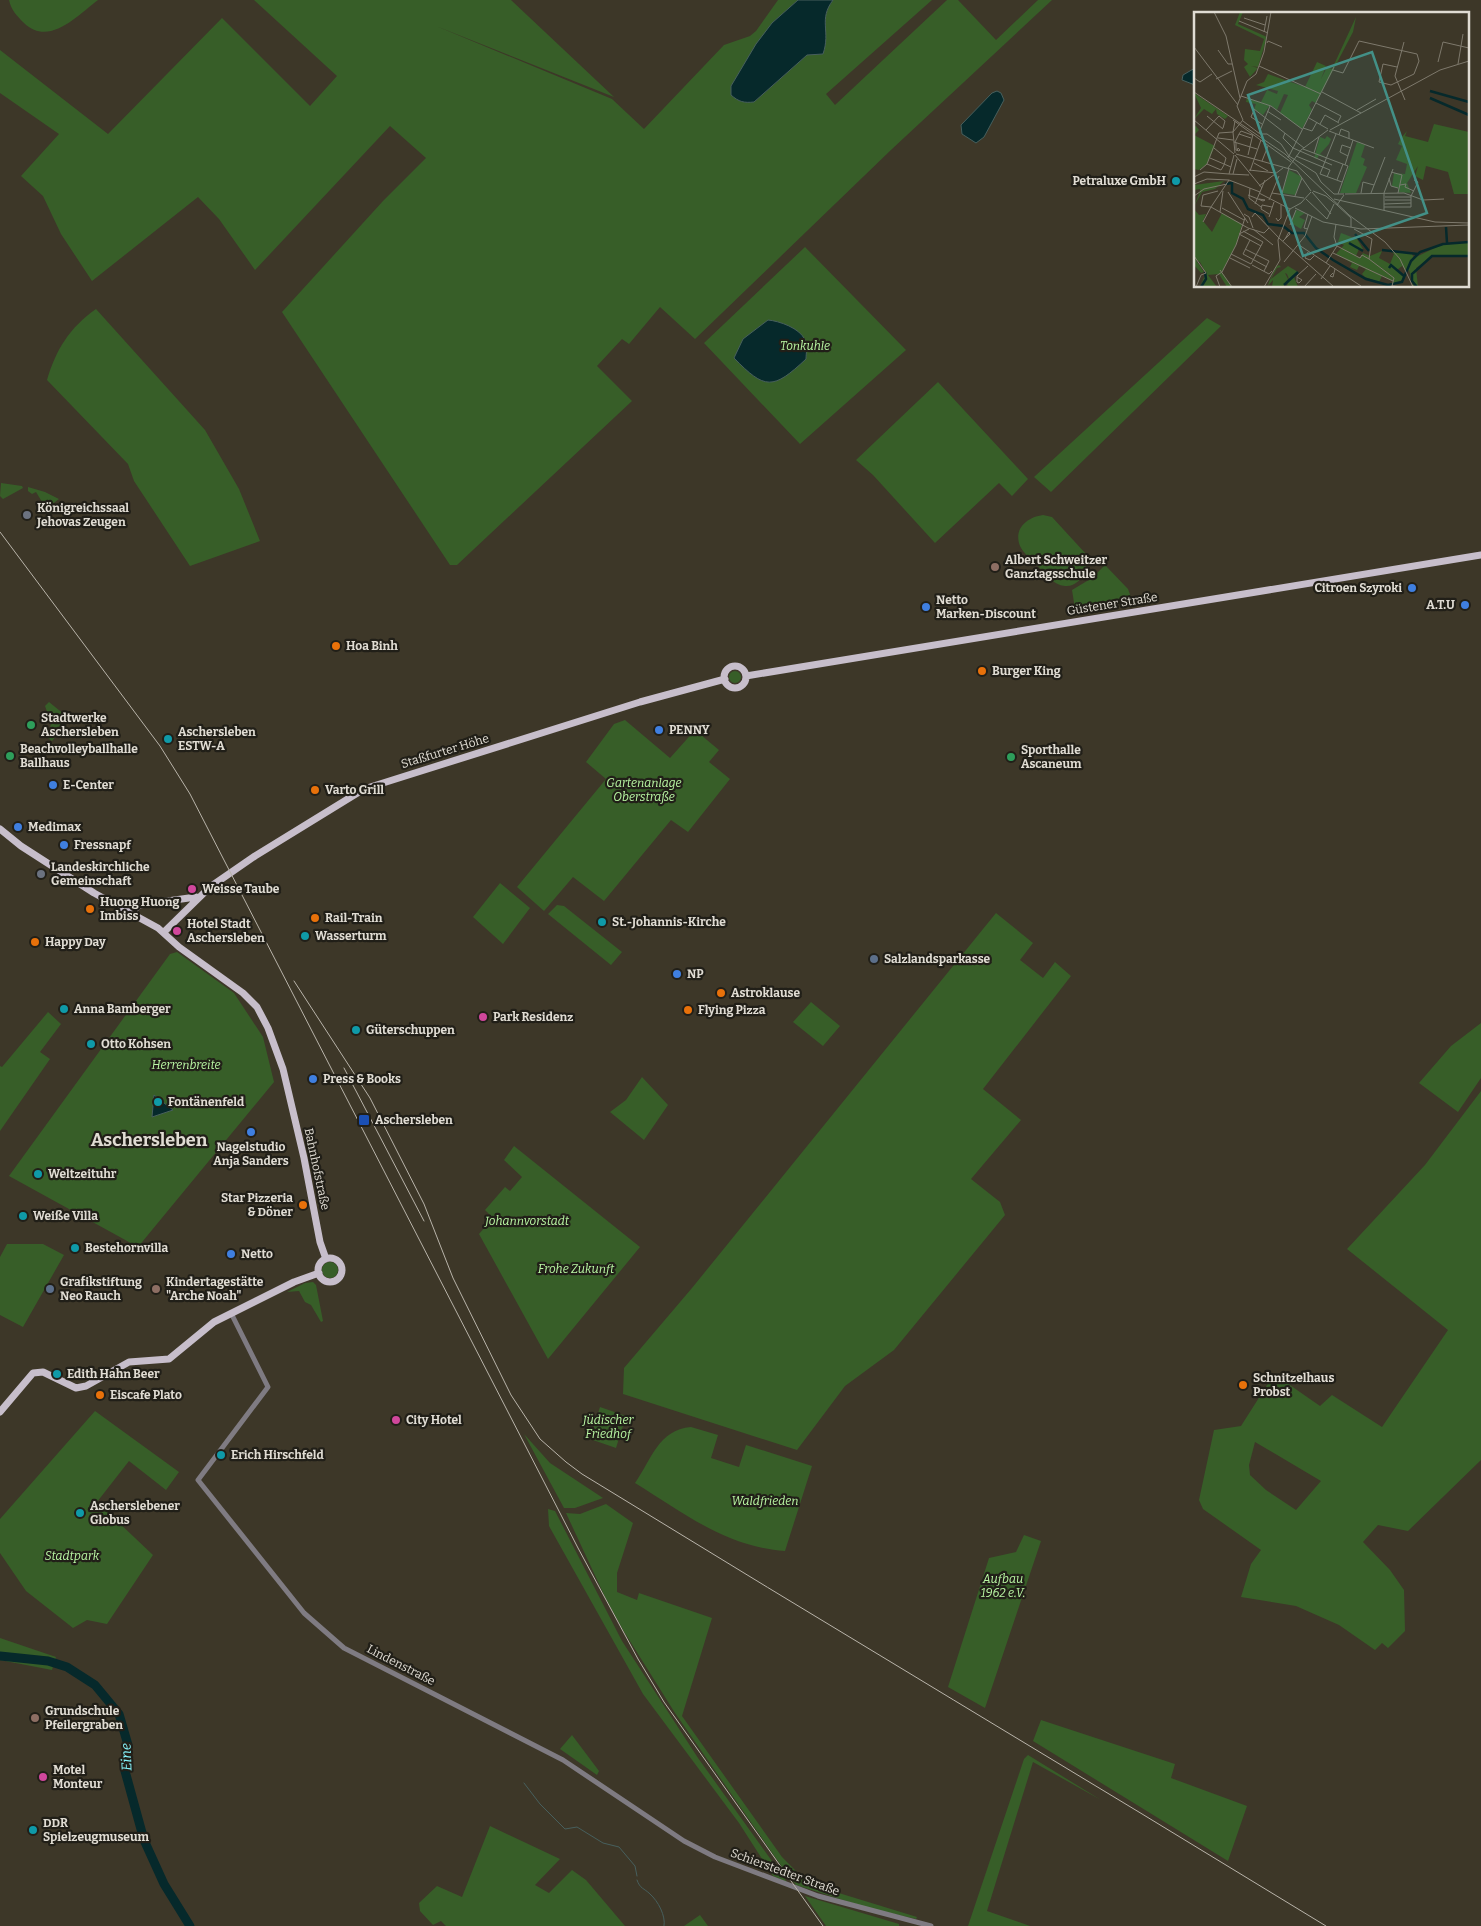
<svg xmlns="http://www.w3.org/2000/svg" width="1481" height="1926" viewBox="0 0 1481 1926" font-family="Bitter,serif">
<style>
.green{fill:#375e28;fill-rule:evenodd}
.water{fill:#06292b;stroke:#475f5d}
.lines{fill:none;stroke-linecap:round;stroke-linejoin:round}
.stream{stroke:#475f5d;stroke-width:1}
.river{stroke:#06292b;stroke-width:9}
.minor{stroke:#7f7b82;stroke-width:5}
.major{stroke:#c7becb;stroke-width:7}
.rail{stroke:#b9b4aa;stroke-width:1}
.culture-dot{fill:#0f9aa8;stroke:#211f18;stroke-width:2}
.worship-dot{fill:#6b7280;stroke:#211f18;stroke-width:2}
.education-dot{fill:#8d6e63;stroke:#211f18;stroke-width:2}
.shop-dot{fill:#3f7fe0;stroke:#211f18;stroke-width:2}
.food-dot{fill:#e8710a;stroke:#211f18;stroke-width:2}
.leisure-dot{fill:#2e9e5b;stroke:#211f18;stroke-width:2}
.hotel-dot{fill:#d1479c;stroke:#211f18;stroke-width:2}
.service-dot{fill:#5c6f8a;stroke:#211f18;stroke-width:2}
.transit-dot{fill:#1a4fb4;stroke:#211f18;stroke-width:2}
.labels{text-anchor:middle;stroke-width:4.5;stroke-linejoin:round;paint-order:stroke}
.poi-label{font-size:12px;font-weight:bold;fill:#e0dcd3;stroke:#211f18;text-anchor:start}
.park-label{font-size:12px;font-style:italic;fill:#baf8a4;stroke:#211f18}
.street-label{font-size:12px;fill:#e0dcd3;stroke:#211f18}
.water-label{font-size:14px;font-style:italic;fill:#85f2f9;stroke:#211f18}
.district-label{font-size:18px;font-weight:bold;fill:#e0dcd3;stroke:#211f18}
.inset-river{fill:none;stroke:#06292b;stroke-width:2.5}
.inset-road{fill:none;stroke:#7e796c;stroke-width:1}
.view{fill:#439087;fill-opacity:0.15;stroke:#439087;stroke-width:2.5}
.inset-edge{fill:none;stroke:#e0dcd3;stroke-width:2.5}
</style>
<rect width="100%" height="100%" fill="#3d3728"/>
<path class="green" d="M9 0H98C77 16 49 47 24 23 17 16 11 10 9 0Z
M254 0H511L614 97 436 26 612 99 644 129 724 45 750 36 756 31 778 0H798L772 23 731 86 754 102 807 55 823 54C831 31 818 20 833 0H932L826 94 835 105 947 0H958L996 40 1038 0H1052L892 149 695 339 660 307 629 344 622 339 597 366 632 401 457 565H450L282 312 383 201 426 158 390 126 255 270 219 219 198 197 92 281 61 234 43 196 21 176 59 134 0 93V50L108 134 222 18 310 106 337 76Z
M805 247 906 350 800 444 704 343Z
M96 309 205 430 239 489 260 541 190 566 134 481 128 464 47 380C56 350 69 328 96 309Z
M1207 318 1221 326 1051 492 1034 477Z
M938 382 1028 479 1012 496 999 483 935 543 873 475 856 460Z
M1 483 22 486 23 488 3 499 0 496Z
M28 487 45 492 59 499 50 506 54 512 50 515 36 492 32 494 28 491Z
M1043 515 1052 517 1086 554V572C1081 579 1075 587 1065 586 1053 585 1045 574 1038 566 1032 560 1023 553 1020 546 1013 528 1028 517 1043 515Z
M1105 565 1128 589 1132 600 1075 609 1072 590 1092 578Z
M729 677a6 6 0 1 1 12 0a6 6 0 1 1-12 0Z
M49 702 70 719 52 741 48 738 51 723 45 706Z
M625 720 670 758 695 730 719 750 709 762 730 779 688 832 671 820 604 901 573 877 544 911 517 887 606 779 586 762 614 724Z
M500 883 530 908 503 944 473 917Z
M557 905 564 906 622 952 611 965 548 914Z
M996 913 1033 943 1020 960 1043 978 1055 962 1071 976 983 1089 1021 1120 971 1179 1000 1202 1005 1215 894 1350 845 1386 797 1450 623 1394 624 1368 692 1288Z
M177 952 234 993 263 1037 274 1082 138 1247 9 1176 170 954Z
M811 1002 840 1026 823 1046 793 1022Z
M48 1012 61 1024 40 1052 50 1059 0 1131V1066L2 1067Z
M1481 1023V1078L1458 1112 1419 1083 1451 1046Z
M642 1077 668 1105 644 1140 610 1112 626 1100Z
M1481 1091V1460L1408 1531 1378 1525 1363 1542 1390 1570 1404 1590 1405 1631 1388 1648 1382 1643 1375 1650 1339 1625 1296 1606 1241 1597 1251 1564 1261 1550 1203 1509 1199 1500 1214 1430 1241 1426 1274 1374 1320 1406 1332 1395 1382 1427 1448 1330 1347 1249 1425 1165ZM1255 1442 1321 1481 1296 1510 1266 1490 1250 1475 1249 1465Z
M514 1146 640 1247 548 1359 479 1234 493 1218 485 1210 505 1187 510 1191 522 1177 504 1160Z
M7 1244H43L64 1255 23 1327 0 1315V1257Z
M322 1270a8 8 0 1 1 16 0a8 8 0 1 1-16 0Z
M313 1282 316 1285 323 1321 321 1322 311 1305 305 1302 299 1291 287 1292 305 1283Z
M600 1407 626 1416 616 1448 590 1439Z
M95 1411 179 1472 166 1490 129 1461 97 1502 153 1555 107 1624 87 1620 73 1628 26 1591 0 1553V1519Z
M691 1427 718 1435 711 1458 739 1467 746 1445 812 1466 785 1551C726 1547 684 1513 635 1483 652 1459 658 1430 691 1427Z
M524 1434 550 1463 603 1498 575 1508H564Z
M606 1504 633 1523 617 1573V1592L637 1600 639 1593 712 1618 682 1716 782 1857 797 1872 816 1886 917 1917 916 1919 868 1908 796 1885 782 1867 675 1713 623 1630 606 1599 566 1513 580 1514Z
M548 1509 555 1511 622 1641 698 1758 787 1882 773 1876 739 1823 643 1694 549 1526Z
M1024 1535 1041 1541 985 1708 948 1687 989 1558 1016 1552Z
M0 1638 56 1657 52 1670 0 1660Z
M1041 1720 1175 1764 1171 1778 1247 1806 1228 1861 1033 1741Z
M572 1735 599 1771 597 1775 560 1749Z
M1028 1755 1101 1800 1033 1762 987 1911 1030 1926H968L1024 1759Z
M490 1826 560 1859 535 1885 549 1893 572 1870 586 1880 625 1926H446L441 1921 433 1925 420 1911 419 1903 437 1886 462 1897Z
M805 1896 899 1924V1926H826Z
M700 1915 708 1926H684Z"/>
<path class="water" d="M798 0H833C818 20 831 31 823 54L807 55 754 102C744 103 739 102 731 95V86L756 44 772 23Z
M1195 68V85L1182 80 1183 75Z
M997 91 1001 93 1004 100 984 137 976 143 962 134 961 125 992 93Z
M768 320C779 321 800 328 805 340 808 345 806 353 806 359 773 390 765 390 734 358L743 339Z
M154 1095 173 1110 152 1117Z"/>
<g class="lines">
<path class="stream" d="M524 1783 540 1804 565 1829 577 1827 603 1843 619 1847 635 1866 637 1876
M637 1880C640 1889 644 1888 650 1894 658 1901 666 1916 664 1926"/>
<path class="river" d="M0 1656 48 1661 67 1667 95 1685 119 1714 128 1745 125 1771 144 1840 164 1884 190 1926"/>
<path class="minor" d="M231 1313 268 1387 198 1480 304 1613 344 1648 563 1760 684 1841 715 1857 818 1896 931 1926"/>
<path class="major" d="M724 677a11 11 0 1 1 22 0a11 11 0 1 1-22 0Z
M746 676 1481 555
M0 829 21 846 94 893 158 928 179 947 243 993 257 1007 268 1028 283 1069 304 1158 320 1242 326 1259
M131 913 139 905 196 897
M164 932 210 887 255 856 364 789 640 702 725 679
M318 1270a12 12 0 1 1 24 0a12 12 0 1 1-24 0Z
M0 1412 33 1373 43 1372 76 1388 86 1386 129 1362 169 1359 214 1322 294 1282 319 1273"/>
<path class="rail" d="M0 532 160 746 190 794 578 1548 638 1659 664 1702 823 1926
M294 981 370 1098 424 1204 453 1278 511 1395 540 1439 566 1462 582 1474C829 1626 1078 1774 1326 1926
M344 1068 424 1221"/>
</g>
<g class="culture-dot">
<circle cx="1176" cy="181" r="5"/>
<circle cx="168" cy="739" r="5"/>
<circle cx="602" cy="922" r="5"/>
<circle cx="305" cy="936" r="5"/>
<circle cx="64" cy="1009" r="5"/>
<circle cx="356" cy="1030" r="5"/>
<circle cx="91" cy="1044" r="5"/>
<circle cx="158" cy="1102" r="5"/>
<circle cx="38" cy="1174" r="5"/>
<circle cx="23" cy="1216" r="5"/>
<circle cx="75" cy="1248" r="5"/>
<circle cx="57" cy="1374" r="5"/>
<circle cx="221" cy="1455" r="5"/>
<circle cx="80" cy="1513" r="5"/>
<circle cx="33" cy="1830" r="5"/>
</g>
<g class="worship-dot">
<circle cx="27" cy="515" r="5"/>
<circle cx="41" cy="874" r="5"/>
</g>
<g class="education-dot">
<circle cx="995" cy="567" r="5"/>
<circle cx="156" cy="1289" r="5"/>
<circle cx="35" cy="1718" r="5"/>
</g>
<g class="shop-dot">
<circle cx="1412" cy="588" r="5"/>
<circle cx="1465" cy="605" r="5"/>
<circle cx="926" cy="607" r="5"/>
<circle cx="659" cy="730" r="5"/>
<circle cx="53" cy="785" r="5"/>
<circle cx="18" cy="827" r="5"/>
<circle cx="64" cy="845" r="5"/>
<circle cx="677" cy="974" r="5"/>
<circle cx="313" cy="1079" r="5"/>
<circle cx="251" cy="1132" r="5"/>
<circle cx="231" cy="1254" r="5"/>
</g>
<g class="food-dot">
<circle cx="336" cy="646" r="5"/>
<circle cx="982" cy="671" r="5"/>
<circle cx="315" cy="790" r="5"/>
<circle cx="90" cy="909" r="5"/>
<circle cx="315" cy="918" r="5"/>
<circle cx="35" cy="942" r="5"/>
<circle cx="721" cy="993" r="5"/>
<circle cx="688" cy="1010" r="5"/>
<circle cx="303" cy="1205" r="5"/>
<circle cx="1243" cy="1385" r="5"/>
<circle cx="100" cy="1395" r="5"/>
</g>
<g class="leisure-dot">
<circle cx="31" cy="725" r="5"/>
<circle cx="10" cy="756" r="5"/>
<circle cx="1011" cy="757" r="5"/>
</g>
<g class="hotel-dot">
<circle cx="192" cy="889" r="5"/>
<circle cx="177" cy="931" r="5"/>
<circle cx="483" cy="1017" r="5"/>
<circle cx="396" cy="1420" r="5"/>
<circle cx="43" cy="1777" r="5"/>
</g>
<g class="service-dot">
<circle cx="874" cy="959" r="5"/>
<circle cx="50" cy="1289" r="5"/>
</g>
<rect class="transit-dot" x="358" y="1114" width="12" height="12" rx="2.5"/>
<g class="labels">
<g class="poi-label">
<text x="1166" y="185" text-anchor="end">Petraluxe GmbH</text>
<text x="37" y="512">Königreichssaal<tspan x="37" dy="14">Jehovas Zeugen</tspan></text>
<text x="1005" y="564">Albert Schweitzer<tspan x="1005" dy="14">Ganztagsschule</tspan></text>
<text x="1402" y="592" text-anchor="end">Citroen Szyroki</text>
<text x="936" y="604">Netto<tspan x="936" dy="14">Marken-Discount</tspan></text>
<text x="1455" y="609" text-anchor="end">A.T.U</text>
<text x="346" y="650">Hoa Binh</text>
<text x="992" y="675">Burger King</text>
<text x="41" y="722">Stadtwerke<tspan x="41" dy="14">Aschersleben</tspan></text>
<text x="669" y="734">PENNY</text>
<text x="178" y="736">Aschersleben<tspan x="178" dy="14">ESTW-A</tspan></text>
<text x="20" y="753">Beachvolleyballhalle<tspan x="20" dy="14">Ballhaus</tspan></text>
<text x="1021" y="754">Sporthalle<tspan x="1021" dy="14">Ascaneum</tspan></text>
<text x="63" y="789">E-Center</text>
<text x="325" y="794">Varto Grill</text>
<text x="28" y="831">Medimax</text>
<text x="74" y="849">Fressnapf</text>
<text x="51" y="871">Landeskirchliche<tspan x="51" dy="14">Gemeinschaft</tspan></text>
<text x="202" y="893">Weisse Taube</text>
<text x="100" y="906">Huong Huong<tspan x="100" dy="14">Imbiss</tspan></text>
<text x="325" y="922">Rail-Train</text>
<text x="612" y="926">St.-Johannis-Kirche</text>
<text x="187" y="928">Hotel Stadt<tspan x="187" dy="14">Aschersleben</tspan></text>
<text x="315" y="940">Wasserturm</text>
<text x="45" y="946">Happy Day</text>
<text x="884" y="963">Salzlandsparkasse</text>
<text x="687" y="978">NP</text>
<text x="731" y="997">Astroklause</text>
<text x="74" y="1013">Anna Bamberger</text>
<text x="698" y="1014">Flying Pizza</text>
<text x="493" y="1021">Park Residenz</text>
<text x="366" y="1034">Güterschuppen</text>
<text x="101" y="1048">Otto Kohsen</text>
<text x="323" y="1083">Press &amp; Books</text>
<text x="168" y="1106">Fontänenfeld</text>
<text x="375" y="1124">Aschersleben</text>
<text x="251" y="1151" text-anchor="middle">Nagelstudio<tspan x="251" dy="14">Anja Sanders</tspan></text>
<text x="48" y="1178">Weltzeituhr</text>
<text x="293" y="1202" text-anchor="end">Star Pizzeria<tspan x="293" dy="14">&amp; Döner</tspan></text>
<text x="33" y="1220">Weiße Villa</text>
<text x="85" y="1252">Bestehornvilla</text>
<text x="241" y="1258">Netto</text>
<text x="60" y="1286">Grafikstiftung<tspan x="60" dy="14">Neo Rauch</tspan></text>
<text x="166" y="1286">Kindertagestätte<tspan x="166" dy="14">"Arche Noah"</tspan></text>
<text x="67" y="1378">Edith Hahn Beer</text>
<text x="1253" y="1382">Schnitzelhaus<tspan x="1253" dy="14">Probst</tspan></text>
<text x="110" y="1399">Eiscafe Plato</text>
<text x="406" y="1424">City Hotel</text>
<text x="231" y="1459">Erich Hirschfeld</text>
<text x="90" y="1510">Ascherslebener<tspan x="90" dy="14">Globus</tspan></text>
<text x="45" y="1715">Grundschule<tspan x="45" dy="14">Pfeilergraben</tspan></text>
<text x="53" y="1774">Motel<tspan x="53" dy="14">Monteur</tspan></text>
<text x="43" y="1827">DDR<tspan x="43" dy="14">Spielzeugmuseum</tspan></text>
</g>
<g class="park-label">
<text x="805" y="350">Tonkuhle</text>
<text x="644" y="787">Gartenanlage<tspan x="644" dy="14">Oberstraße</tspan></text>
<text x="186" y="1069">Herrenbreite</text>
<text x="527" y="1225">Johannvorstadt</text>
<text x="576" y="1273">Frohe Zukunft</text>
<text x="608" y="1424">Jüdischer<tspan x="608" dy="14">Friedhof</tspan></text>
<text x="765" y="1505">Waldfrieden</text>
<text x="72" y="1560">Stadtpark</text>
<text x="1003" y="1583">Aufbau<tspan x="1003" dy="14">1962 e.V.</tspan></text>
</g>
<g class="street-label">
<text transform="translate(1112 604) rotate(-9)" y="4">Güstener Straße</text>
<text transform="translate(445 751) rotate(-17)" y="4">Staßfurter Höhe</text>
<text transform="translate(317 1169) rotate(78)" y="4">Bahnhofstraße</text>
<text transform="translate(401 1665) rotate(27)" y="4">Lindenstraße</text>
<text transform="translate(785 1872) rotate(20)" y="4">Schierstedter Straße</text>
</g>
<g class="water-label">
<text transform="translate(126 1757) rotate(-92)" y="5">Eine</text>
</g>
<g class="district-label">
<text x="149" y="1146">Aschersleben</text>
</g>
</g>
<g transform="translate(1194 12)">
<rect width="275" height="275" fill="#3d3728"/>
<path d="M46 0H49L44 12 73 25 64 55 57 54 64 56 56 65 50 55 54 52 50 48 51 37 66 39 70 27 41 13ZM162 5 159 20 122 91 118 89 115 93 118 98 108 117 86 101 94 83 90 82 83 98 76 93 69 103 60 97 62 92 52 90 53 86 67 90 73 78 83 82 84 79 62 73 70 70 74 62 111 75 123 50 132 54 127 67 133 55 138 57ZM0 81 34 104 31 107 23 102 22 97 18 102 10 97 0 107 7 96ZM240 112 275 120 274 182H260L254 160 232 154 229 168 221 164 224 154 213 171 217 181 204 180V176L198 174 200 161 211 162 213 152 202 148 208 134 204 132 207 126 213 119 211 124 234 130ZM2 114 5 118 0 123 21 134 13 152 5 158 0 157V115ZM133 124 137 127 135 132 126 142 133 146 125 143 123 147 120 146 126 125 131 127ZM163 130 171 133 167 145 171 147 169 153 173 155 162 181H146ZM95 158 108 165 101 183 88 181ZM30 169 21 177 8 180 0 194 6 180V177L0 178V173ZM0 197 5 203 12 202 9 209 18 220 28 201 48 212 43 231 28 260 38 275H33L25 262 14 263 23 275H6L12 261 6 250 2 248 10 260 7 261 0 253ZM102 198 111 201 105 205 111 208 107 217 97 211ZM147 221 163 227 169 237H165L162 244 166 246 169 241 176 244 188 239 185 246 196 252 200 242 197 239 218 242 220 246 247 233 275 230V244L237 245 222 256 224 275 219 274 215 258 213 260 208 254 203 258 209 264 208 268 198 272 199 269 188 264 185 270 171 265 168 262 172 257 165 254 163 258 156 255 158 251 142 242 150 233 144 230ZM85 253 87 255 83 256 77 267 94 254 104 260 100 265 104 275 93 274 95 267 93 262 91 261 94 267 89 275H78L79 268 74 274 75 270 82 255Z" fill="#375e28"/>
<path class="inset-river" d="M236 79 275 90M236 86 275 103M31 172 38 171V181L49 187 54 197 69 203 74 212 89 214 98 221H110L122 236 139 248 172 267 194 273 208 270 217 249 226 240 249 232 275 230M252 215 253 231M161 222 175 239M155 231 169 239M188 238 224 242M195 256 197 253 210 264M90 273 104 260M7 275 12 267 11 260M223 275 218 269V262L238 244H275"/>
<path class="inset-road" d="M20 0 32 24 46 86M50 6 71 13M45 9 74 21M70 20 73 4M210 30 201 64 211 88M73 31 74 29 88 35M0 35 44 93M24 38 34 52H38M244 50 249 30 275 36M264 52 269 22M65 54 127 82M203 55 189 52 185 70 197 73 220 62M139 58 149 61 165 29 223 42 225 49 220 62M0 66 6 70 18 62M22 67 38 59M0 80 91 142 155 203 191 230 206 247 219 275M128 80 167 101M47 84 77 94 108 117M122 91 147 104 144 110M60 97 110 136M60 98 57 105 68 112M163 98 182 87M73 99 87 108M13 104 29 117M115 106 134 117M0 108 40 142M39 108 97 150M49 109 66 122H73L87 132 95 144 122 161 127 170 140 182H150M126 112 131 103 145 111M109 116 118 119 123 110M12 118 25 104 31 109 29 116M136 118 246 58 275 49M135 119 180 136M65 121 76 94M91 121 89 126 99 136 138 153M45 122 47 119 58 123M142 122 126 162 148 170M145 123 147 117 155 120V127M24 126 39 128M40 130 63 137M41 130 45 122 57 126M42 131V138L45 139 46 138 44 136 43 139M109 137 154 154 144 182M41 141 39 120 49 108 43 94 53 69 62 62 70 40 77 0M120 141 125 125M42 142 103 159 117 179M41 143 68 176M54 143 59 122M102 144 136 158 133 165M154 144 146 140 148 133 157 136M16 146 37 155M94 146 140 55M68 149 74 134M60 151 74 159M13 152 27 158 30 153 32 146 20 136M151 153 159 128M94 156 107 138 134 118M6 158 13 152 25 121 39 120 41 109M55 158 82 161M56 159 67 128M197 160 208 163 204 181M35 162 55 163M39 162 43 147M0 165 10 160 35 162 40 143M195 166 197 174 204 176M35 168 66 180M143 168 149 152M0 172 13 167 35 168M206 173 212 172 211 175 220 179M65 174 89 156M56 176 55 186 67 195M119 179 132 184 143 193 150 183M34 180 54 211M118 180 137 202M65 181 96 197M78 181 110 186M88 181 95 156M167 181 169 170 180 173M177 181 191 145M151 182 210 181 229 188 250 187M54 183 69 189 71 188 65 187M0 184 10 177 33 172M101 184 108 166M217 184 224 170 220 168M191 185H217M112 187 133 207M140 187 241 210 275 211M75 188 85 164M191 188H217M61 192 71 168M190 192 217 191M143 193 157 206V215M7 194 17 195 35 168M7 194 9 183 24 179M190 195H217V183M28 196 50 208M101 196 129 210 167 217 275 213M190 198V181L199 157M26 200 29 179M50 202 55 205 59 216M75 202 67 197 68 193 78 195M58 205 61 201 85 226M75 205 80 190M82 206 84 209 87 206V193M133 207 140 192M9 210 17 195 54 216 70 221 75 216M142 212 140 225 143 234 166 246 168 243 175 247 200 266 198 274 210 275M96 213 102 198M55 217 45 222 67 234M59 217 79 233M114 217 110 216 114 202M160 217 178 227 175 247M49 219 69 230 57 252M85 226 140 275M89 229 96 222 95 220 91 227M105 233 167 274M51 237 75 249 70 259M114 240 111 246 116 248 120 244M139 241 199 269M37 242 57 252M49 242 73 255M49 242 56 228M0 244 12 261 7 263 2 275M36 246 56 256M90 250 111 224 118 204M132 251 143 234M58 253 75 262 78 259M26 258 38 275M139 261 136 264 139 265 141 257M103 265 108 268 105 271 103 270V264L114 254M127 267 136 254M26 275 22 264 28 260 42 233 51 206M70 275 86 248 84 228 96 197 107 191 117 180M110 275 122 262"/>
<path class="view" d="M178 40 233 201 109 244 54 83Z"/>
<rect width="275" height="275" class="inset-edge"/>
</g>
</svg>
